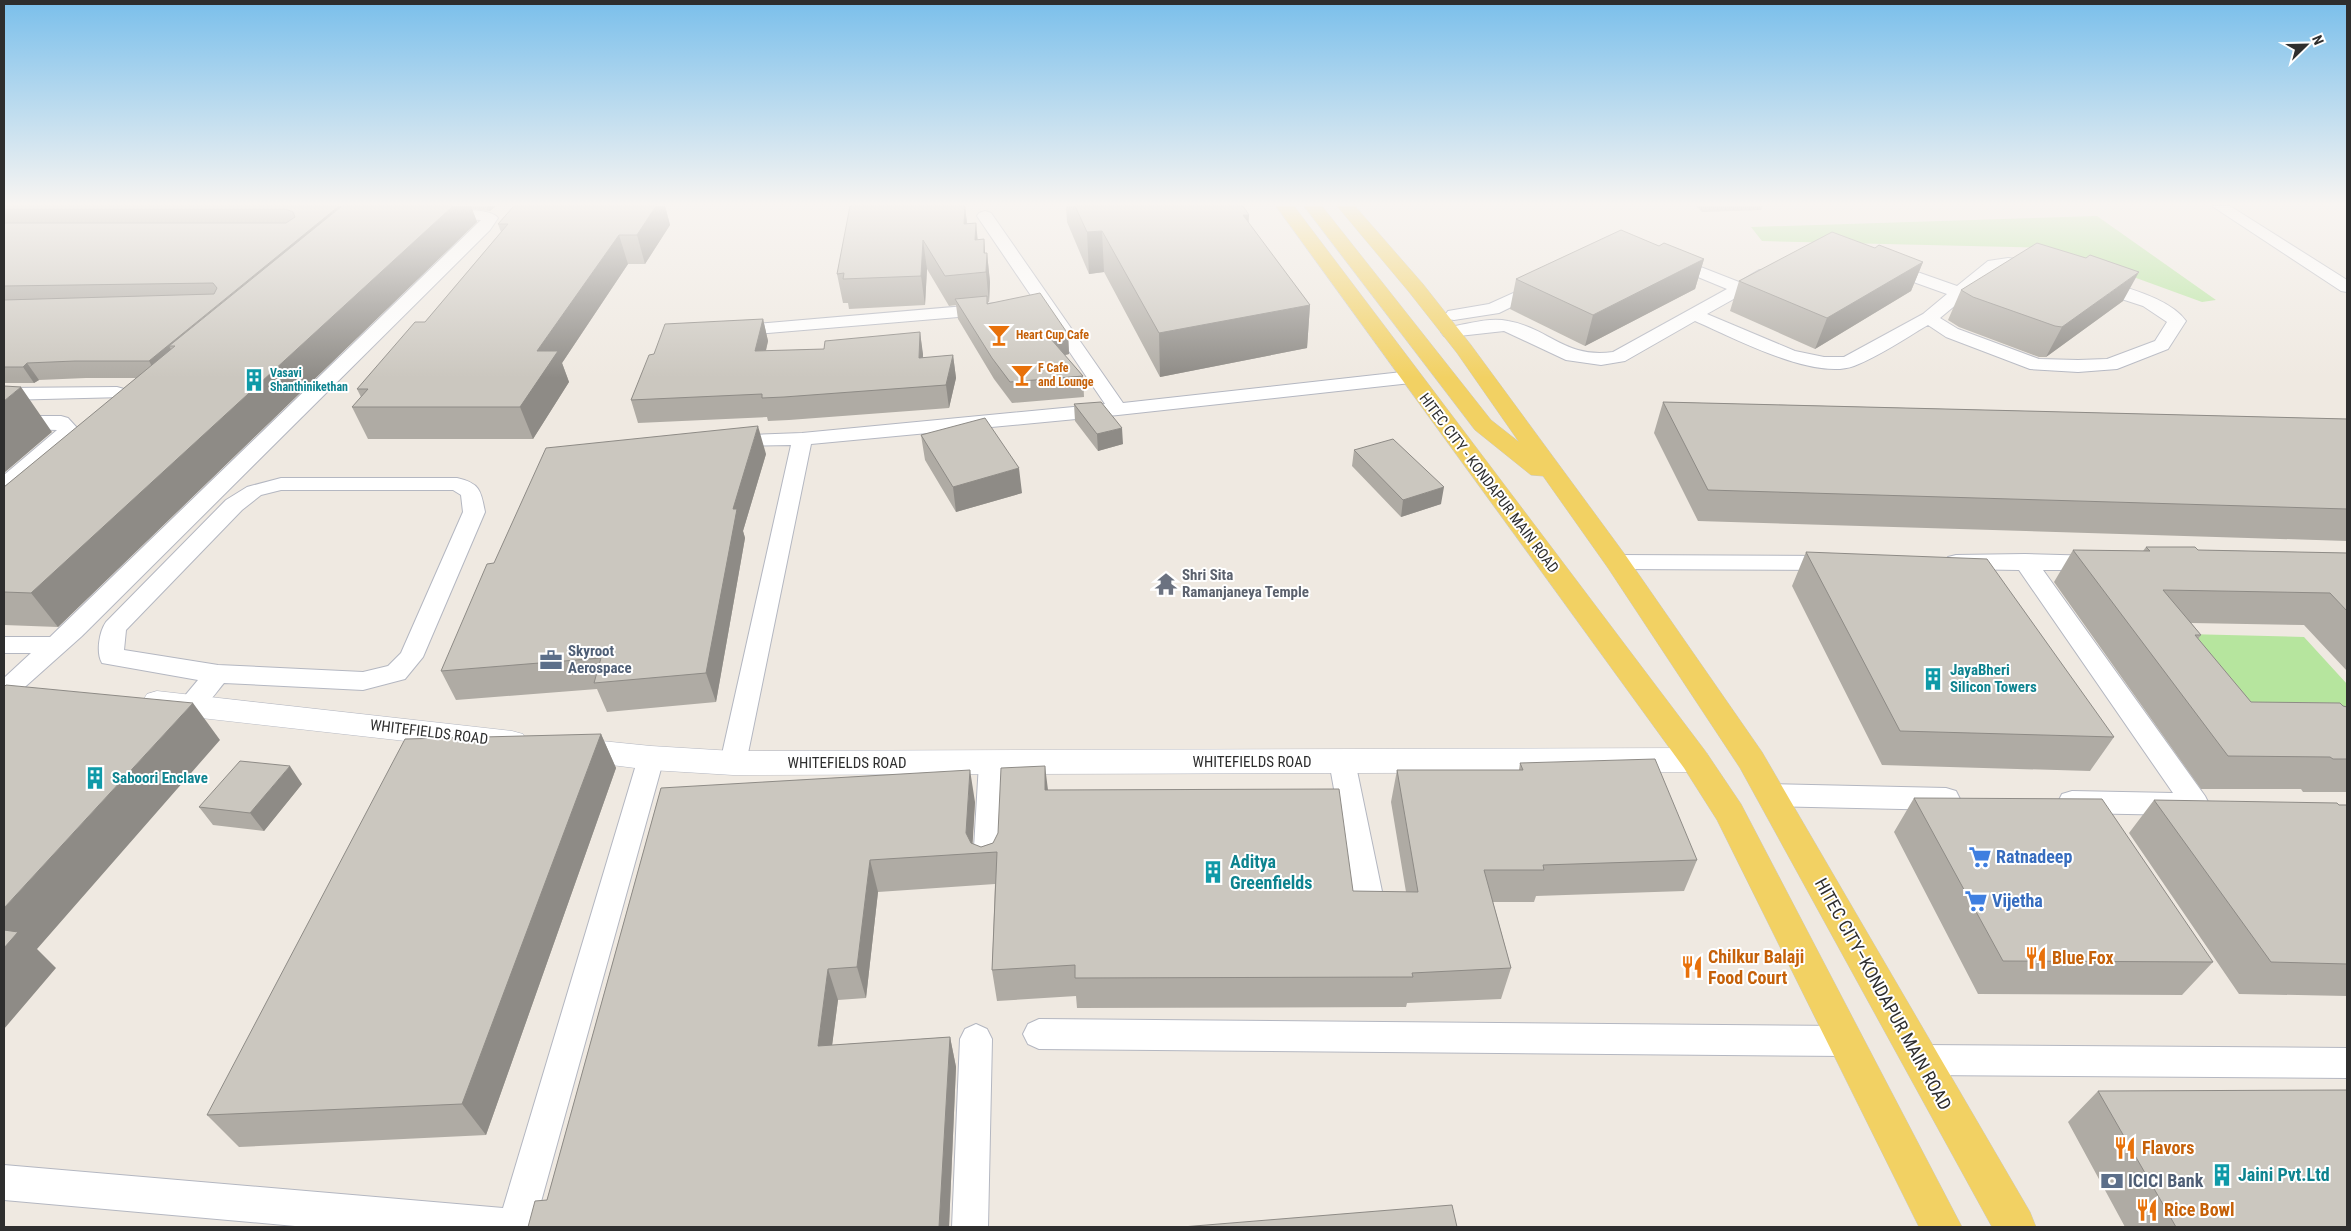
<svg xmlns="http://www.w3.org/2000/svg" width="2351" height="1231" viewBox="0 0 2351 1231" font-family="'Roboto Condensed',sans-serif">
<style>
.green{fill:#b6e59e}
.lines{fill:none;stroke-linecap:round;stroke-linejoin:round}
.street-casing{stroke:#b4b7c1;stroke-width:2}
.secondary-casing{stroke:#b4b7c1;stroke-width:1}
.primary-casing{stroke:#c9c9c9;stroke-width:1}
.street{fill:#fff;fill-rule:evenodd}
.secondary{fill:#fff;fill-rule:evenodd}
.primary{fill:#f2d163;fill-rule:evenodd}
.wall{fill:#afaba4}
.shaded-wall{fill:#8e8b86}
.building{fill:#cbc7bf;stroke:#8e8b86}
.labels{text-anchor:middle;stroke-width:4;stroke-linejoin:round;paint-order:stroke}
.far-food-label{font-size:12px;font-weight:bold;fill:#c56008;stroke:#fff;text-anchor:start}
.far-culture-label{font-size:12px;font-weight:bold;fill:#0d838f;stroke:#fff;text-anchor:start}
.street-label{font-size:15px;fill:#2e2e2e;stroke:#fff}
.worship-label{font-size:15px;font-weight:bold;fill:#5b616d;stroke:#fff;text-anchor:start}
.service-label{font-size:15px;font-weight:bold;fill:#4e5e75;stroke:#fff;text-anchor:start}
.culture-label{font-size:15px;font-weight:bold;fill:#0d838f;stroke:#fff;text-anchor:start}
.near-shop-label{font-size:18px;font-weight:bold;fill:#366cbe;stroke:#fff;text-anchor:start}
.near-culture-label{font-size:18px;font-weight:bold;fill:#0d838f;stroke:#fff;text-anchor:start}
.near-food-label{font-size:18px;font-weight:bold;fill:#c56008;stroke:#fff;text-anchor:start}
.near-street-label{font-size:18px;fill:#2e2e2e;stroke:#fff}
.near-service-label{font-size:18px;font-weight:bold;fill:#4e5e75;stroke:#fff;text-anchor:start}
</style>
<rect width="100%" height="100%" fill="#efe9e1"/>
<path class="green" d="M2097 216 2216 300 2202 302 2054 248 1762 241 1751 227Z
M2186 634 2304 637 2347 684V729L2263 728Z"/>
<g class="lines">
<defs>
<path id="street" d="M2212 206H2230L2347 280V292L2341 291Z
M443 209C456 210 491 208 498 218L490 230 82 636 17 694 8 697 4 696V678L31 653H4V637H50L481 220 438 217 435 214 438 211Z
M985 211 991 213 1123 403 1411 371 1418 373 1420 377 1418 381 1411 383 1118 415 811 444 746 763 742 770 733 773 724 770 720 763 791 445 730 446 723 444 720 440 723 436 802 433 1105 404 1041 310 732 336 726 335 723 331 726 327 732 326 1034 300 977 216 979 213Z
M1670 255 1739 282 1759 270H1771L1773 274 1771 278 1707 314 1795 351 1824 357H1844L1923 314 1947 294 1880 270 1878 266 1880 262 1886 261 1957 286 1988 261 2008 258 2040 262 2042 266 2040 270C2027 273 2013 267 1999 269L1940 318 1958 329 2039 359 2078 360 2107 359 2155 341 2167 322 2143 306 2091 289 2088 285 2091 281 2097 280C2123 286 2170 298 2186 321L2168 349 2117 369 2078 372 2030 369 1946 337 1928 325C1904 339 1880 356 1854 366 1814 381 1732 337 1695 321L1625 361 1601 365 1566 360 1504 331 1450 337 1444 336 1441 332 1444 328 1450 327C1468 324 1489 317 1508 321 1549 328 1565 359 1613 352L1727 289 1664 263 1662 260 1664 257Z
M1542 280 1548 281 1551 285 1548 289 1499 313 1454 320 1448 319 1445 315 1448 311 1489 304Z
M117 387 124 389 127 393 124 397 4 400V388Z
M4 416H61L68 418 79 430 11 490 4 492V475L57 430 4 428Z
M281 478H457C480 483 481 491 485 512L423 657 405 679 363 690 224 683C212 697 202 717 182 711L178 704 198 680 102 663C96 653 99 632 106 622L226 500 247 487ZM281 490H453L461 495 463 512 401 653 388 666 363 672 218 665 124 650 126 630 242 510 261 495Z
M2025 554 2098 556 2106 558 2109 563 2106 568 2098 570H2043L2205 796 2209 804 2205 812C2197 814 2191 812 2183 815L2072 813 2062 810 2058 802 2062 794 2072 791 2173 793 2019 570 1956 569 1948 567 1945 562 1948 557 1956 555Z
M1617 555 1833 556 1841 558 1844 563 1841 568 1833 570 1617 569 1609 567 1606 562 1609 557Z
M651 748 660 751 664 758 534 1227H306L4 1200V1165L503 1208 638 758 642 751Z
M1342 751 1351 754 1355 761 1384 901 1379 910 1369 913 1359 910 1354 901 1329 761 1333 754Z
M992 753 1001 756 1005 763 1001 865 997 873 987 877 977 873 973 865 979 763 983 756Z
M1771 784 1946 788 1956 791 1960 799 1956 807 1946 810 1771 806 1761 802 1757 795 1761 788Z
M1039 1019 1846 1026 1857 1031 1862 1041 1857 1051 1846 1056 1039 1049 1028 1044 1023 1034 1028 1024Z
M976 1024 987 1029 992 1039 988 1227H952L960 1039 965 1029Z
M1920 1045 2347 1048V1078L1920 1075 1908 1071 1904 1060 1908 1049Z"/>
<path id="secondary" d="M157 691 512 731 523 734 527 742 523 750 512 753 157 713 147 710 142 702 147 694Z
M572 738 651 746 733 751 1695 748 1706 752 1710 760 1706 768 1695 772 733 775 651 770 572 760 561 757 557 749 561 741Z"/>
<path id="primary" d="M1276 206H1294L1706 752 1741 804 1962 1227H1919L1717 820 1684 768Z
M1304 206H1322L1491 420 1519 442 1457 353 1409 292 1337 206H1355L1423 284 1471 345 1626 556 1762 752 2030 1212 2036 1227H1992L1740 768 1608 568 1543 476 1531 475 1475 430Z"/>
</defs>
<use href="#street" class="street-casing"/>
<use href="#secondary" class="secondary-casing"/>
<use href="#primary" class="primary-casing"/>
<use href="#street" class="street"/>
<use href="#secondary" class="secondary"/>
<use href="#primary" class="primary"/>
</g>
<path class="wall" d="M4 206H496L490 211 472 209 477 222 58 627 4 625V487L137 378H86L39 380 34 383H4Z
M514 206H665L670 225 645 264H628L562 363 569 382 533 439H368L352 407 361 397 357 389 425 322 501 232 498 224Z
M965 206 967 223H976L977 240 984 239 985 253H987L990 282 989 302H988V304L1068 334 1069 354 1065 355 1083 376 1084 397 1012 403 994 379 958 319 956 305 949 306 927 269 925 305 849 309 848 303H843L837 274Z
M1066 206H1243L1248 223 1310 305 1307 348 1160 377 1104 272 1089 274 1067 222Z
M1696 206H1762L1761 210 1702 212Z
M1659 246 1704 259 1695 289 1585 346 1510 309 1516 279Z
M1875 248 1923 262 1911 291 1815 349 1730 311 1739 281Z
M1961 290 2123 301 2046 357H2039L1959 327 1948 320Z
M763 319 768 341 766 351 824 349 920 332 923 358 953 355 956 378 949 408 789 420 768 421 767 417 638 423 631 400 654 354Z
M1663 402 2347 419V541L1698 521 1654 433Z
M1074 404 1123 444 1098 451 1075 421Z
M921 435 1022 493 956 512 925 460Z
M1354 450 1441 504 1401 517 1352 466Z
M766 454 743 531 745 538 716 702 607 712 597 689 456 700 441 671 494 563Z
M2146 547 2198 550 2347 553V671L2304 625 2191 623 2201 635 2198 639 2251 702 2347 707V792H2303L2301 789H2201L2054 582 2073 550 2143 551Z
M1806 552 2114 737 2090 771 1882 765 1792 586Z
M601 734 616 768 486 1135 239 1147 207 1115Z
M1520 763 1697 860 1684 891 1536 896 1534 902H1493L1511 968 1501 999 1407 1003 1406 1007 1077 1008 1076 996 997 1001 992 970 995 884 878 892 866 998 838 1000 832 1045 950 1037 956 1067 949 1227H528L547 1200 661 788 975 802 972 844 981 847 993 843 1048 790 1353 891 1406 892 1391 802 1397 770H1519Z
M302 784 264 831 213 825 199 807Z
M1914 798 2213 962 2182 995 1978 994 1894 832Z
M2154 800 2347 805V996L2239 994 2129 833Z
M2098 1091 2347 1227H2125L2068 1122Z"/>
<path class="shaded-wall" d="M339 206H354L175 346H169L178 361 159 378 149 361Z
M453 206H471L477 222 58 627 31 593Z
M488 206H496L490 211Z
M656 206H665L670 225 645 264 637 235Z
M965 206 968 233 964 224Z
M1243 215H1249L1247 256Z
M976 223 979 252 975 240Z
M1102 231 1104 272 1089 274 1087 232Z
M619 235 628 264 562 363 569 382 533 439 520 407 537 351Z
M984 239 986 266 987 253 990 282 989 302 984 253Z
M923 240 927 269 925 305 921 276Z
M1704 259 1695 289 1585 346 1593 315Z
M1923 262 1911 291 1815 349 1827 318Z
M2139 272 2123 301 2046 357 2062 327Z
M1310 305 1307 348 1160 377 1159 333Z
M763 319 768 341 760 374 755 351Z
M920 332 923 354 922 381 919 358Z
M1068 334 1069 354 1052 358 1050 338Z
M953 355 956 378 949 408 946 385Z
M27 363 39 380 34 383 23 367Z
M21 387 52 432 4 473V401Z
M758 426 766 454 743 531 745 538 716 702 706 673 733 509Z
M1122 428 1123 444 1098 451 1097 434Z
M1019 468 1022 493 956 512 953 487Z
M1444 487 1441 504 1401 517 1403 500Z
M193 703 220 740 37 949 56 968 4 1029V908Z
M601 734 616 768 486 1135 462 1104Z
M290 766 302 784 264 831 250 813Z
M1045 766 1049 798 1045 790Z
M970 770 975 802 972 854 966 833Z
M870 860 878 892 866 998 857 967Z
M828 969 838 1000 828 1077 818 1046Z
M950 1037 956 1067 949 1227H939Z"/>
<path class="building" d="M4 206H339L149 361H75L27 363 23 367H4V300L214 294 217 288 213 283 4 286V223H286L295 217 293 212 286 209H4Z
M342 206H453L31 593 4 592V487L175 346H169Z
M514 206H656L637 235H619L537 351H558L520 407H352L368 389H357L415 322H425L508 224H498Z
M850 206H965L964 224 976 223 975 240 984 239V253H987L986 272 945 276 923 240 921 276 843 279 844 273 837 274Z
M1075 206H1243L1249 215H1243L1310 305 1159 333 1102 231 1087 232Z
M1621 230 1659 246 1664 243 1704 259 1593 315 1516 279Z
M1832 232 1875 248 1879 245 1923 262 1827 318 1739 281Z
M2037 243 2086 258 2090 255 2139 272 2062 327 2055 326 1973 297 1961 290Z
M1040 293 1068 334 1050 338 1083 376 1010 382 992 358 955 299 987 296V304Z
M763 319 755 351 824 349 825 341 920 332 919 358 953 355 946 385 784 397 762 398V394L631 400 649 355 654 354 665 324Z
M4 386 21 387 4 401Z
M1101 402 1122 428 1097 434 1074 404Z
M1663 402 2347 419V509L1708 490Z
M985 418 1019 468 953 487 921 435Z
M758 426 733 509H737L706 673 594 683 601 658 441 671 487 564 494 563 546 448Z
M1393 439 1444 487 1403 500 1354 450Z
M2146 547H2195L2198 550 2347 553V611L2330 593 2163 590 2201 635H2195L2251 702 2340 703 2343 706 2347 707V759H2333L2330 757 2228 756 2073 550 2150 551Z
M1806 552 1987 559 2114 737 1900 731Z
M6 685 193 703 4 908V687Z
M601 734 462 1104 207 1115 405 739Z
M1655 759 1697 860 1543 865 1544 870H1484L1511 968 1412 973 1413 977 1075 978V965L992 970 997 852 870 860 857 967 828 969 818 1046 950 1037 939 1227H528L535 1201 547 1200 661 788 970 770 966 833 971 843 981 847 993 843 998 833 1001 768 1045 766V790L1339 789 1353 891 1418 892 1397 770H1523L1520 763Z
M240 761 290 766 250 813 199 807Z
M1914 798 2102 799 2213 962 2003 961Z
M2154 800 2337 803 2339 805H2347V964L2271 962Z
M4 930 18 932 4 948Z
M2347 1090V1227H2176L2098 1091Z
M1452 1205 1457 1227H1182Z"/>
<linearGradient id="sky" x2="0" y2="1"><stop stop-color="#7abfeb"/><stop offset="0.54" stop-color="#f8f5f2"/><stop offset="1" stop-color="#f8f5f2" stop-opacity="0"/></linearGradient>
<rect width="2351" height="378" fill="url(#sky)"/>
<defs>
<symbol id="bar-bare" viewBox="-9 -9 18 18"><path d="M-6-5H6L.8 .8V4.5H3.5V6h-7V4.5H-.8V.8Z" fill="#e8710a" stroke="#fff" stroke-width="2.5" paint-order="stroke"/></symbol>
<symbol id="building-bare" viewBox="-9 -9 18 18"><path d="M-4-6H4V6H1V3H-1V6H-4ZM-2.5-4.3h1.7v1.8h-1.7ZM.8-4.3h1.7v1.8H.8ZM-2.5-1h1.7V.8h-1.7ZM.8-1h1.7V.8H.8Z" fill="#0f9aa8" stroke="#fff" stroke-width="2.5" paint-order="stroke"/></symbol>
<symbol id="temple-bare" viewBox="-9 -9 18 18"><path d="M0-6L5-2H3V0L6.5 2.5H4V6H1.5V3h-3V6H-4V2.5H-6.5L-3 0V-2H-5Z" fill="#6b7280" stroke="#fff" stroke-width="2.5" paint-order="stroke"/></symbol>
<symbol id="office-bare" viewBox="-9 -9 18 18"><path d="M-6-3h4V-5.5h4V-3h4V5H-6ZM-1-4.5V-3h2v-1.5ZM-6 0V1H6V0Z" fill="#5c6f8a" stroke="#fff" stroke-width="2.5" paint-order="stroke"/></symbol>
<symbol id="supermarket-bare" viewBox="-9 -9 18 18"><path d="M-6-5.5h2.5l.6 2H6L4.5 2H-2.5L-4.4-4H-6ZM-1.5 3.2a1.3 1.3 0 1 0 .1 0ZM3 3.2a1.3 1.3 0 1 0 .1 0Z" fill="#3f7fe0" stroke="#fff" stroke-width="2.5" paint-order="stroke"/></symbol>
<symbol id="restaurant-bare" viewBox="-9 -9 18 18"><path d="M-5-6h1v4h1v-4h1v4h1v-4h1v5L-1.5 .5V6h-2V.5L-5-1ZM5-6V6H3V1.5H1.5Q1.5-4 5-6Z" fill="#e8710a" stroke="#fff" stroke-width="2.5" paint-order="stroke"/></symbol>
<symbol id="bank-bare" viewBox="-9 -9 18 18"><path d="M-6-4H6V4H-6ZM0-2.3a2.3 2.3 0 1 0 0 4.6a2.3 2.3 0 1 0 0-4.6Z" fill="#5c6f8a" stroke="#fff" stroke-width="2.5" paint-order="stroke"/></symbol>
</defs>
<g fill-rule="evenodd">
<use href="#bar-bare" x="983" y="319" width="32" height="32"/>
<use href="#bar-bare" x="1006" y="359" width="32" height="32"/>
<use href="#building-bare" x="238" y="364" width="32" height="32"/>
<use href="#temple-bare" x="1150" y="568" width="32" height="32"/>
<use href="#office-bare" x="535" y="644" width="32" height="32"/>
<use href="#building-bare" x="1917" y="663" width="32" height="32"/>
<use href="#building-bare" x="79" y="762" width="32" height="32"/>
<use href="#supermarket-bare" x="1964" y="841" width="32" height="32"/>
<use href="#building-bare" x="1197" y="856" width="32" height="32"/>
<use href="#supermarket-bare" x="1960" y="885" width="32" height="32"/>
<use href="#restaurant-bare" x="2020" y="942" width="32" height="32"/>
<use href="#restaurant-bare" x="1676" y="951" width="32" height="32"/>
<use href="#restaurant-bare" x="2109" y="1132" width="32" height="32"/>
<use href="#building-bare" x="2206" y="1159" width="32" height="32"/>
<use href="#bank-bare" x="2096" y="1165" width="32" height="32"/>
<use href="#restaurant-bare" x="2131" y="1194" width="32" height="32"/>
</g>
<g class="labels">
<g class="far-food-label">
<text x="1016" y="339">Heart Cup Cafe</text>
<text x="1038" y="372">F Cafe<tspan x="1038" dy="14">and Lounge</tspan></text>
</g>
<g class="far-culture-label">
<text x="270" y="377">Vasavi<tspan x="270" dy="14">Shanthinikethan</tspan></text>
</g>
<g class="street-label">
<text transform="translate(1489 483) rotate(53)" y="5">HITEC CITY - KONDAPUR MAIN ROAD</text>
<text transform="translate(429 732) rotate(7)" y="5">WHITEFIELDS ROAD</text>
<text x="1252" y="767">WHITEFIELDS ROAD</text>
<text x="847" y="768">WHITEFIELDS ROAD</text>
</g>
<g class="worship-label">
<text x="1182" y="580">Shri Sita<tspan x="1182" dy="17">Ramanjaneya Temple</tspan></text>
</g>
<g class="service-label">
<text x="568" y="656">Skyroot<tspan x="568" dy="17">Aerospace</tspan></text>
</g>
<g class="culture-label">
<text x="1950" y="675">JayaBheri<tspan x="1950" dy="17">Silicon Towers</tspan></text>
<text x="112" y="783">Saboori Enclave</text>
</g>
<g class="near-shop-label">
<text x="1996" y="863">Ratnadeep</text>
<text x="1992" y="907">Vijetha</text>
</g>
<g class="near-culture-label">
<text x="1230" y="868">Aditya<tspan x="1230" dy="21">Greenfields</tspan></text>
<text x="2238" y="1181">Jaini Pvt.Ltd</text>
</g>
<g class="near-food-label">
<text x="1708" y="963">Chilkur Balaji<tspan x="1708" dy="21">Food Court</tspan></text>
<text x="2052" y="964">Blue Fox</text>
<text x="2142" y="1154">Flavors</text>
<text x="2164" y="1216">Rice Bowl</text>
</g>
<g class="near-street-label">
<text transform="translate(1883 994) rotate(61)" y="6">HITEC CITY–KONDAPUR MAIN ROAD</text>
</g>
<g class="near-service-label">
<text x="2128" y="1187">ICICI Bank</text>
</g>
</g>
<rect width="2351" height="1231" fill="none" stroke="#2e2e2e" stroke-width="10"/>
<g transform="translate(2306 45) rotate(67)" stroke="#ffffff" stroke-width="4" paint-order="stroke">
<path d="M0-4L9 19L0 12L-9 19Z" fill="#2e2e2e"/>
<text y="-8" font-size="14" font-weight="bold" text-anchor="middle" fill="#2e2e2e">N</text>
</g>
</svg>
